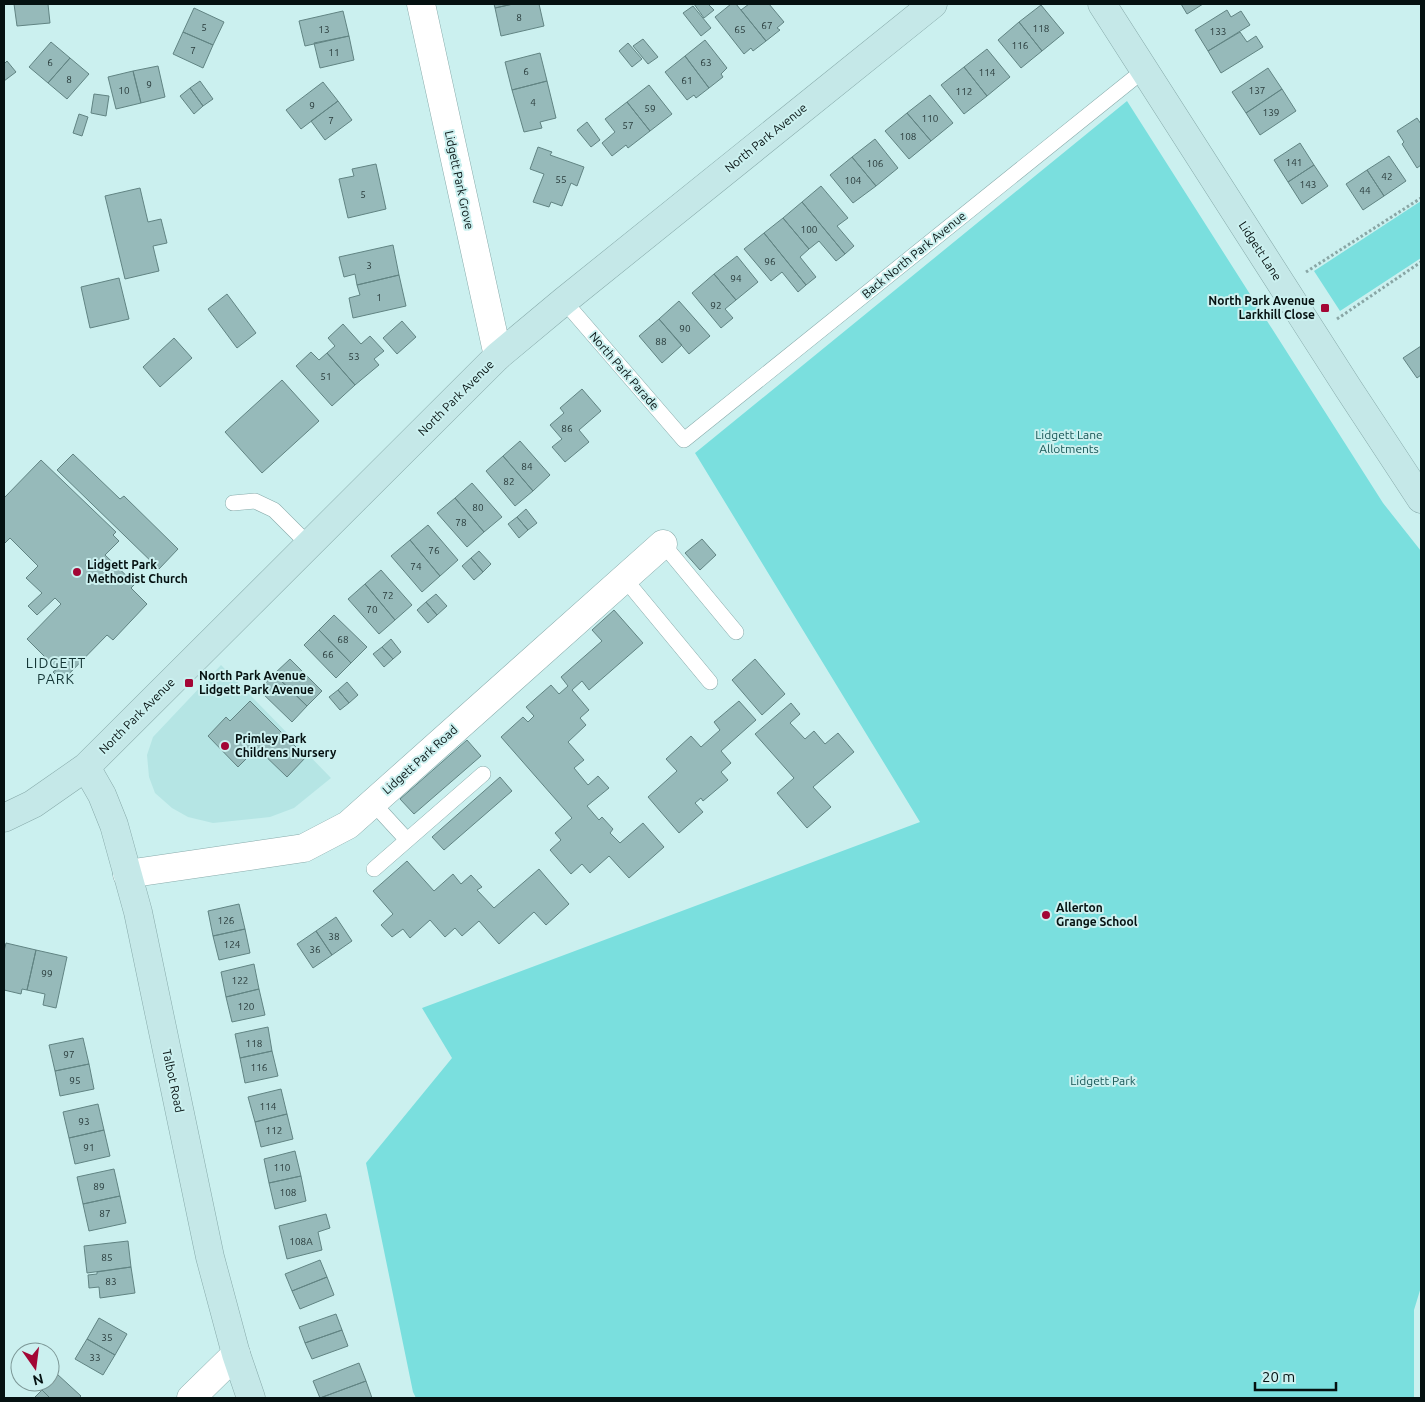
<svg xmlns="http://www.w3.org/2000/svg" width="1425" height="1402" viewBox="0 0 1425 1402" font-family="Ubuntu,sans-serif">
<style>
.built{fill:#b5e5e4}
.green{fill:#7adfde}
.building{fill:#96baba;stroke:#618483}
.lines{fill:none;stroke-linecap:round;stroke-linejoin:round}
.lane-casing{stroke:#88abab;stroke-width:16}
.street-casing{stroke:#88abab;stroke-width:29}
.secondary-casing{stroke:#88abab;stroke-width:29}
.path{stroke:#89a6a5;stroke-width:3;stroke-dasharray:2.5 2.5;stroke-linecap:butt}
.lane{stroke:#fff;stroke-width:15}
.street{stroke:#fff;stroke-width:28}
.secondary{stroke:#c5e8e8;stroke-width:28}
.poi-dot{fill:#a30635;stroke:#cbf0ef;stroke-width:2}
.labels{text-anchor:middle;stroke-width:4;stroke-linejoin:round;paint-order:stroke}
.number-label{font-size:10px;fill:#293b3b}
.street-label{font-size:12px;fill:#051111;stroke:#cbf0ef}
.poi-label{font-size:12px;font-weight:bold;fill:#051111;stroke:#cbf0ef;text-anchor:start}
.park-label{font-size:12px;fill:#175555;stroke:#cbf0ef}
.neighbourhood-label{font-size:14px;letter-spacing:1px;fill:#143535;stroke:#cbf0ef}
</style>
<rect width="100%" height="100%" fill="#cbf0ef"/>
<path class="built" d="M221 665 331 778 294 808 270 817 213 823 188 817 172 808 155 793 149 777 147 755 153 737Z"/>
<path class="green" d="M1127 101 1383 503 1421 551V1287L1414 1310V1398H416L413 1392 366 1163 452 1058 422 1008 920 822 695 453Z
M1421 201V258L1340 311 1314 271Z"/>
<path class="building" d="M14 4H48L50 23 17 26Z
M494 4H513L495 8Z
M513 4H539L544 26 501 36 495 8Z
M694 4H708L714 10 704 18Z
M731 4H736L766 41 753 51 751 48 744 54 715 17Z
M749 4H769L784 22 777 28 780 30 766 41 741 10Z
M1181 4H1203L1187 14Z
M1041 5 1064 33 1042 51 1019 22Z
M693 6 711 28 701 36 683 13Z
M194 8 224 22 213 45 183 32Z
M1227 10 1231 17 1241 11 1250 25 1208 51 1195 30Z
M343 11 349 36 305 46 299 21Z
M1019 22 1042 51 1021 68 998 40Z
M183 32 213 45 203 68 173 54Z
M1240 32 1247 42 1256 36 1263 47 1221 73 1208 51Z
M349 36 354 60 320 68 314 43Z
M643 39 658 57 648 64 633 46Z
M705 40 727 68 721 74 723 77 709 88 685 56Z
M51 42 70 58 48 83 29 67Z
M628 43 642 59 632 67 619 51Z
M987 49 1010 77 987 96 964 67Z
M540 53 547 81 512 90 505 62Z
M685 56 709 88 696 98 694 95 687 100 665 72Z
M70 58 89 74 67 99 48 83Z
M7 61 16 72 4 81V64Z
M158 66 165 97 141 103 133 71Z
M964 67 987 96 964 114 941 85Z
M1268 68 1282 89 1246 113 1232 92Z
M133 71 141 103 116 109 108 77Z
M200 81 213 99 203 106 190 88Z
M547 81 556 118 540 122 542 128 524 132 512 90Z
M323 82 338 101 301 129 286 110Z
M649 85 672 114 650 131 627 102Z
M190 88 203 106 194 114 180 96Z
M1282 89 1296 111 1260 135 1246 113Z
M94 94 109 96 106 116 91 113Z
M930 95 953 123 931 141 907 113Z
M338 101 352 120 325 140 311 121Z
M627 102 650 131 628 148 626 145 612 156 602 143 615 132 605 119Z
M907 113 931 141 909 159 885 131Z
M79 114 88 117 82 136 73 133Z
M1417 118 1421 124V165L1417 168 1402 144 1404 142 1397 131Z
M587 122 600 140 591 147 577 130Z
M875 139 898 168 876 186 852 157Z
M1300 143 1314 165 1288 182 1274 160Z
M538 147 552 152 550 155 584 167 577 186 571 183 562 206 551 202 549 207 533 202 544 174 530 169Z
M1389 156 1406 181 1384 196 1367 170Z
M852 157 876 186 853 203 830 175Z
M376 164 386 209 348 218 339 179 354 176 352 169Z
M1314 165 1328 186 1302 204 1288 182Z
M1367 170 1384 196 1363 210 1346 184Z
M821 186 848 218 837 226 854 246 845 254 802 202Z
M140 188 148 222 161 219 167 243 153 246 159 271 125 279 105 196Z
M802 202 845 254 836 261 819 241 809 249 783 218Z
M783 218 809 249 800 257 816 277 806 285 764 233Z
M764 233 806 285 798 292 782 272 771 281 744 249Z
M393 245 399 275 357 285 355 274 344 277 339 257Z
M737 256 758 282 736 300 714 274Z
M714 274 736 300 725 309 733 318 721 328 692 293Z
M399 275 406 306 353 318 349 298 360 295 357 285Z
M119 278 129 319 90 328 81 287Z
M227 294 256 333 237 348 208 309Z
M679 301 710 336 689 354 659 319Z
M659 319 682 345 662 363 639 336Z
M402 321 416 337 397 354 383 338Z
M343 324 361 344 370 336 384 351 374 359 379 365 355 385 327 353 335 346 328 338Z
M174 338 192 358 160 387 143 367Z
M1421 346V375L1417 378 1403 358Z
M311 352 319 360 327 353 355 385 332 406 296 366Z
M282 380 319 421 262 473 225 432Z
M582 389 601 411 579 430 589 442 565 462 552 447 562 439 550 425 564 413 560 408Z
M520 441 550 475 533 491 503 456Z
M73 454 120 499 124 496 178 549 159 569 57 470Z
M503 456 533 491 515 506 486 471Z
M41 460 116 532 113 535 119 541 105 555 135 584 131 588 147 604 113 640 107 635 62 681 53 672 57 669 27 639 61 604 55 598 37 615 28 606 42 593 26 578 38 566 10 538 4 544V498Z
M472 483 502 517 484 532 455 498Z
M455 498 484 532 467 547 437 513Z
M526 509 537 523 528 530 517 517Z
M517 517 528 530 519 538 508 524Z
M428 525 458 560 440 576 410 540Z
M702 539 716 555 700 570 685 553Z
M410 540 440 576 422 592 391 556Z
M479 551 491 564 483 572 471 558Z
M471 558 483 572 474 580 462 566Z
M381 570 412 605 395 620 365 584Z
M365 584 395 620 379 634 348 599Z
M436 594 447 606 437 615 426 602Z
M426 602 437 615 428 623 417 610Z
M614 610 643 643 589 690 582 681 572 690 589 710 580 718 586 725 568 742 584 760 574 768 588 785 598 776 609 788 587 806 599 820 602 817 613 829 610 833 620 843 643 823 664 847 629 878 609 856 590 873 582 864 571 874 550 850 561 840 555 833 572 818 501 737 523 717 528 722 534 716 526 707 551 685 559 694 568 686 561 677 602 641 592 630Z
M334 615 367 647 351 663 319 630Z
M319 630 351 663 336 678 304 645Z
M391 639 401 652 393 659 382 647Z
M382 647 393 659 384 667 373 654Z
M290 659 322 691 307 706 274 674Z
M755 659 785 694 762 715 732 680Z
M274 674 307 706 292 722 259 690Z
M347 682 358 695 349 703 338 690Z
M338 690 349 703 340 710 329 697Z
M250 701 306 757 287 777 257 748 238 767 208 736 226 717 230 721Z
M739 701 756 720 721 751 731 763 721 772 728 780 703 801 701 798 695 803 703 812 679 833 648 797 677 771 666 759 691 736 701 747 720 730 714 722Z
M791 703 800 714 790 723 805 739 814 731 825 744 838 733 854 752 813 787 831 807 807 828 777 793 794 778 755 734Z
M467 740 481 756 414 814 400 799Z
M500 777 512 791 444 850 432 837Z
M407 861 434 891 453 874 461 884 471 875 482 887 477 890 494 908 539 869 569 904 546 925 534 912 499 944 479 921 462 936 455 928 445 937 430 920 410 938 403 929 392 937 381 925 393 914 373 891Z
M239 904 245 929 213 936 208 911Z
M336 917 352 941 332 955 316 931Z
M245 929 250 953 219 960 213 936Z
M316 931 332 955 313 968 297 944Z
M6 943 36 950 27 990 22 989 21 994 4 990V951Z
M36 950 67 957 56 1008 43 1005 45 994 27 990Z
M254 964 259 989 226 997 221 972Z
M259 989 265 1015 232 1022 226 997Z
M268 1027 272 1051 240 1058 235 1034Z
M83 1038 89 1064 55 1071 49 1045Z
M272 1051 278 1076 245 1083 240 1058Z
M89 1064 94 1089 60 1096 55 1071Z
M281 1089 287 1114 255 1122 248 1097Z
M98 1104 104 1130 69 1138 63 1112Z
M287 1114 293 1139 261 1147 255 1122Z
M104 1130 110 1156 75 1164 69 1138Z
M295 1151 301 1176 269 1183 264 1159Z
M114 1169 120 1196 83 1204 77 1177Z
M301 1176 306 1201 275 1209 269 1183Z
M120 1196 126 1223 89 1231 83 1204Z
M326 1214 330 1228 318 1232 322 1250 287 1259 279 1226Z
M128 1241 131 1267 87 1273 84 1246Z
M320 1260 327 1277 292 1291 285 1274Z
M131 1267 135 1293 100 1298 99 1287 89 1288 88 1275 97 1274V1272Z
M327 1277 334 1295 300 1309 292 1291Z
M336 1314 342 1330 305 1343 299 1327Z
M99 1318 127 1334 115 1355 87 1339Z
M342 1330 348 1346 312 1359 305 1343Z
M87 1339 115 1355 103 1375 75 1359Z
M359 1363 366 1381 320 1398 313 1381Z
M57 1374 81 1396 79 1398H50L42 1390Z
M366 1381 372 1398H320Z
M42 1390 50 1398H34Z"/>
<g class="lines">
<defs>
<path id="lane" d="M564 301 684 440 1144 70
M233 503 255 501 274 510 309 545
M663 544 736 632
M624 578 710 682
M373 803 407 840
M374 869 483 774"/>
<path id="street" d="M421 4 498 356
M127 874 304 848 348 825 663 544
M191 1398 236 1354"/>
<path id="secondary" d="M1102 4 1348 388 1421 499
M86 767 102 795 114 825 138 912 210 1257 236 1354 251 1398
M4 818 33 804 86 767 498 356 564 301 933 4"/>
</defs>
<use href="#lane" class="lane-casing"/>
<use href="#street" class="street-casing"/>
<use href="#secondary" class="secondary-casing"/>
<path class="path" d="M1306 272 1421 198
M1337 319 1421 262"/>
<use href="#lane" class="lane"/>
<use href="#street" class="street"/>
<use href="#secondary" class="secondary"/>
</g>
<g class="poi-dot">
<rect x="1320" y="303" width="10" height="10" rx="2.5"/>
<circle cx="77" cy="572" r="5"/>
<rect x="184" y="678" width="10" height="10" rx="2.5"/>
<circle cx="225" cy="746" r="5"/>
<circle cx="1046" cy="915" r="5"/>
</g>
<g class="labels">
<g class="number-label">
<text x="519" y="21">8</text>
<text x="767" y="29">67</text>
<text x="204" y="31">5</text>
<text x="1041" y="32">118</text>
<text x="324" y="33">13</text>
<text x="740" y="33">65</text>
<text x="1218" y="35">133</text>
<text x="1020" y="49">116</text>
<text x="193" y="54">7</text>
<text x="334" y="56">11</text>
<text x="50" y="66">6</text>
<text x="706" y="66">63</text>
<text x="526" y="75">6</text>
<text x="987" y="76">114</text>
<text x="69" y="83">8</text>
<text x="687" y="84">61</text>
<text x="149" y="88">9</text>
<text x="124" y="94">10</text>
<text x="1257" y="94">137</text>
<text x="964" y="95">112</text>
<text x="533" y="106">4</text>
<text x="312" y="109">9</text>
<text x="650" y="112">59</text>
<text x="1271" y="116">139</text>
<text x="930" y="122">110</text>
<text x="331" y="124">7</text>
<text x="628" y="129">57</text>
<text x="908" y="140">108</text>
<text x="1294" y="166">141</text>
<text x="875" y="167">106</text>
<text x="1387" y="180">42</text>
<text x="561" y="183">55</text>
<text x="853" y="184">104</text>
<text x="1308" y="188">143</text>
<text x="1365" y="194">44</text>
<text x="363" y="198">5</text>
<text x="809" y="233">100</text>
<text x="770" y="265">96</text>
<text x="369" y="269">3</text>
<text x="736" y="282">94</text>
<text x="379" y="301">1</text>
<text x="716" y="309">92</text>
<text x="685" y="332">90</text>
<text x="661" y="345">88</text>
<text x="354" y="360">53</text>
<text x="326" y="380">51</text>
<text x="567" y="432">86</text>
<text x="527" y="470">84</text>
<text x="509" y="485">82</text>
<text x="478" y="511">80</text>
<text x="461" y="526">78</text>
<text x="434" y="554">76</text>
<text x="416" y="570">74</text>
<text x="388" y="599">72</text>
<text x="372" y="613">70</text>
<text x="343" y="643">68</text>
<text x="328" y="658">66</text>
<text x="226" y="924">126</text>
<text x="334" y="940">38</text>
<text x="232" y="948">124</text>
<text x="315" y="953">36</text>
<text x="47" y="977">99</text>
<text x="240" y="984">122</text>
<text x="246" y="1010">120</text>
<text x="254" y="1047">118</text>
<text x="69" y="1058">97</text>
<text x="259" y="1071">116</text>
<text x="75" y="1084">95</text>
<text x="268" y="1110">114</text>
<text x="84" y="1125">93</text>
<text x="274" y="1134">112</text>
<text x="89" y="1151">91</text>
<text x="282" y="1171">110</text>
<text x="99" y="1190">89</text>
<text x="288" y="1196">108</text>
<text x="105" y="1217">87</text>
<text x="301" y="1245">108A</text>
<text x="107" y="1261">85</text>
<text x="111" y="1285">83</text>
<text x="107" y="1341">35</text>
<text x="95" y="1361">33</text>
</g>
<g class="street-label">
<text transform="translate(766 138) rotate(-39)" y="4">North Park Avenue</text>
<text transform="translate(459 180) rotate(78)" y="4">Lidgett Park Grove</text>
<text transform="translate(1260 251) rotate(57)" y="4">Lidgett Lane</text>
<text transform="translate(914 255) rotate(-39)" y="4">Back North Park Avenue</text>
<text transform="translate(624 371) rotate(49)" y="4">North Park Parade</text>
<text transform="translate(456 398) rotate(-45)" y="4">North Park Avenue</text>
<text transform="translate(137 716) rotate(-45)" y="4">North Park Avenue</text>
<text transform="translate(420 760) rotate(-42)" y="4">Lidgett Park Road</text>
<text transform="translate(173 1081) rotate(78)" y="4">Talbot Road</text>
</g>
<g class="poi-label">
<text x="1315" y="305" text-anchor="end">North Park Avenue<tspan x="1315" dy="14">Larkhill Close</tspan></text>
<text x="87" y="569">Lidgett Park<tspan x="87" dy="14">Methodist Church</tspan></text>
<text x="199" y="680">North Park Avenue<tspan x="199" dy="14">Lidgett Park Avenue</tspan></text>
<text x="235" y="743">Primley Park<tspan x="235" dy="14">Childrens Nursery</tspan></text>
<text x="1056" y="912">Allerton<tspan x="1056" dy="14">Grange School</tspan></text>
</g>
<g class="park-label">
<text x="1069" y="439">Lidgett Lane<tspan x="1069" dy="14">Allotments</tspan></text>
<text x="1103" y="1085">Lidgett Park</text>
</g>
<g class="neighbourhood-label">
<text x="56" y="668">LIDGETT<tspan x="56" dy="16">PARK</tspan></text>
</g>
</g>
<rect width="1425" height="1402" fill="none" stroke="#051111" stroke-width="10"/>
<g transform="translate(35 1367) rotate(166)"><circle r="24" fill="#cbf0ef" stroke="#7c9796"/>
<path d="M0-4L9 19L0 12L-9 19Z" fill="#a30635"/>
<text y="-8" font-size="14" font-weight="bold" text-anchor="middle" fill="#051111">N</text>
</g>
<path d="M1255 1382v8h81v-8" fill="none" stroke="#051111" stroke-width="2.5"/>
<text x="1262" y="1382" font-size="15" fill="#051111" stroke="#cbf0ef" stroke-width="4" paint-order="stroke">20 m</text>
</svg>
